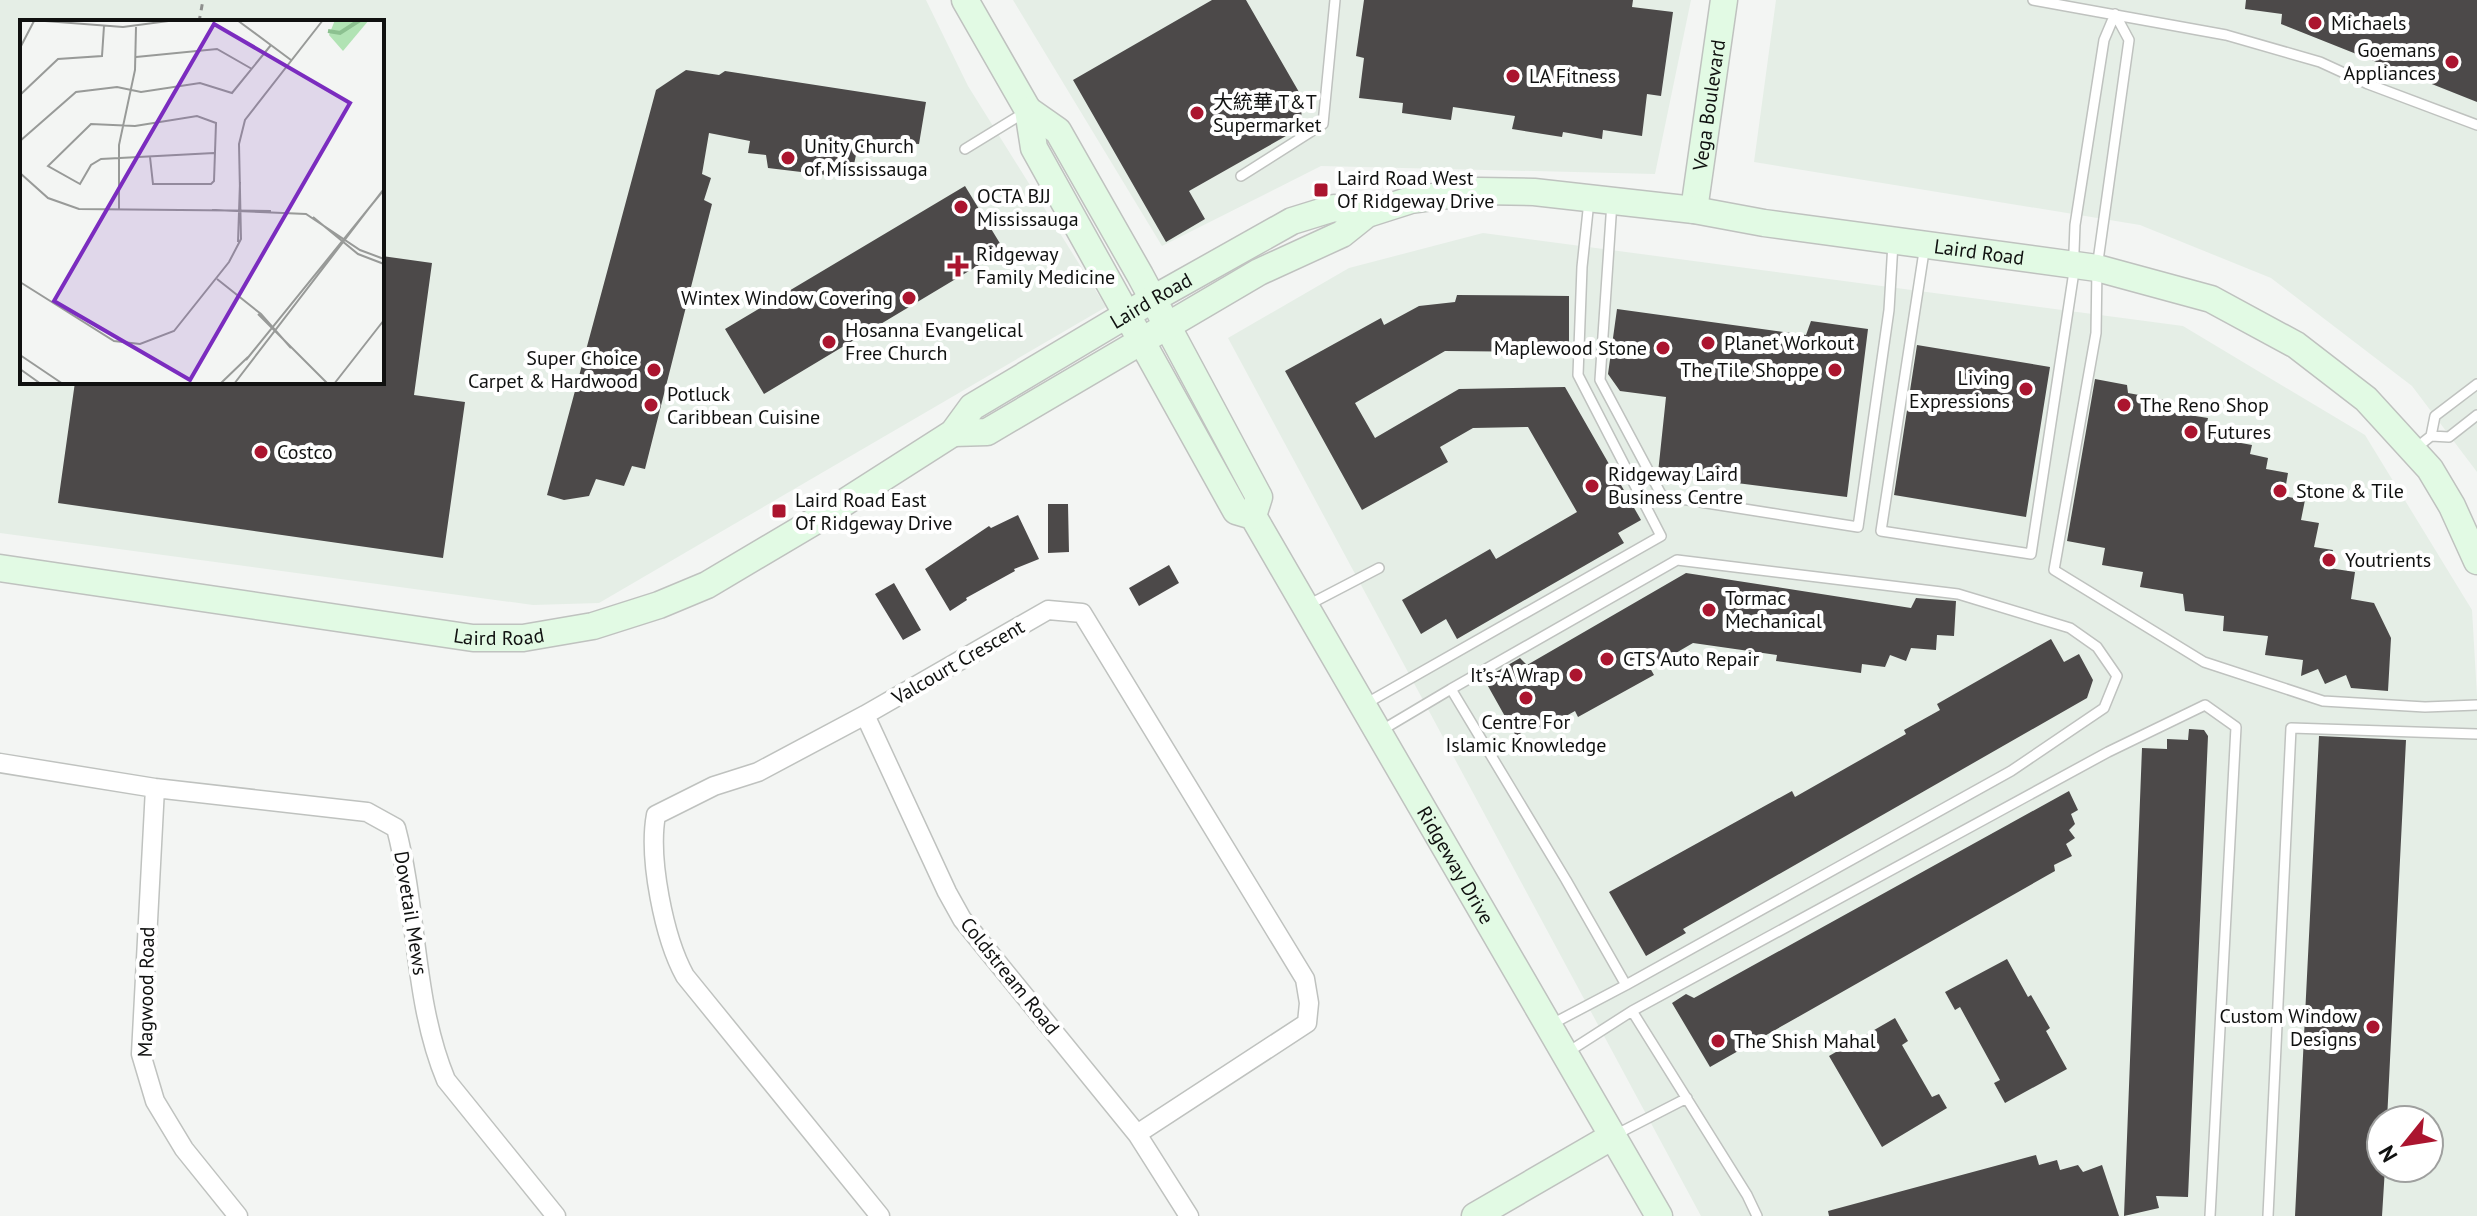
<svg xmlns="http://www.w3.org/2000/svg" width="2477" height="1216" viewBox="0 0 2477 1216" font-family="'PT Sans','Noto Sans SC',sans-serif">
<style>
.built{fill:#e5eee6;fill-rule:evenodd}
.building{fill:#4c4949}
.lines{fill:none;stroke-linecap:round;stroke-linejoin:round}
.lane-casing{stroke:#bfc2bf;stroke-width:12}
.street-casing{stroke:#bfc2bf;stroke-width:21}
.secondary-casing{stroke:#bfc2bf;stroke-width:29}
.path{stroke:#8e8f8e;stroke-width:3;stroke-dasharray:6 6;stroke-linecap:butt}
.lane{stroke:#fff;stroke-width:9}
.street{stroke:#fff;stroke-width:18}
.secondary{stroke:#e2fae4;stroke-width:26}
.poi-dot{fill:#ab152f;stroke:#fff;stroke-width:3}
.labels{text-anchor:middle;stroke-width:8;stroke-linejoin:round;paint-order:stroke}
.poi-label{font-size:20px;fill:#101110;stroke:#fff;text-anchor:start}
.street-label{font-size:20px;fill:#101110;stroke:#fff}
.inset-river{fill:none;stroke:#8cc190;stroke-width:4}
.inset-road{fill:none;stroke:#989a98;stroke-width:2}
.view{fill:#7b2cbf;fill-opacity:0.15;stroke:#7b2cbf;stroke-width:4}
.inset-edge{fill:none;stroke:#101110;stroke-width:4}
</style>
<rect width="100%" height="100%" fill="#f3f5f3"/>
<path class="built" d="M0 0H926L968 86 1106 307 599 603 533 605 0 533ZM22 22H382V382H22Z
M1013 0H1691L1655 174 1321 166 1162 246Z
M1776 0H2477V472L2412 386 2271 278 2140 225 1754 162Z
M1483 233 2183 326 2365 435 2472 610 2477 696V1216H1701L1228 338 1349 268ZM2381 1120H2429V1168H2381Z"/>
<path class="building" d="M1212 0H1246L1303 99 1300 128 1189 191 1205 219 1166 242 1073 80Z
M1364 0H1633L1632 7 1673 12 1661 96 1647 94 1642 136 1603 130 1602 139 1563 132 1562 137 1512 129 1515 116 1453 107 1451 120 1402 113 1403 103 1359 98 1364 58 1356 56Z
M2246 0H2477V102L2281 24 2282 14 2245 9Z
M686 70 719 75 725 71 926 102 919 144 882 142 875 157 856 155 851 178 768 168 766 155 748 153 750 141 709 133 702 174 711 178 704 200 712 204 645 469 632 466 624 486 596 479 589 496 564 500 547 495 656 90Z
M965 186 1004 250 764 394 725 329Z
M382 256 432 263 414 395 465 402 443 558 58 503 75 382H382Z
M1457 295 1569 296V352L1445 351 1355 403 1375 438 1459 389 1565 387 1641 520 1618 533 1624 543 1457 639 1446 619 1421 634 1402 600 1490 549 1496 559 1577 512 1528 427 1473 428 1440 447 1448 462 1362 510 1285 371 1381 318 1384 325 1419 306 1455 302Z
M1617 309 1806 335 1811 321 1868 329 1847 497 1658 473 1666 397 1620 391 1608 374Z
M1917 345 2050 367 2026 517 1894 495Z
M2095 379 2127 385 2128 393 2172 401 2170 412 2208 418 2206 427 2232 431 2230 441 2252 445 2250 454 2268 458 2266 469 2288 473 2284 496 2305 500 2301 520 2319 523 2314 547 2333 550 2329 568 2355 572 2351 599 2374 603 2391 638 2388 691 2351 688 2346 675 2325 684 2318 669 2301 676 2303 660 2265 655 2268 636 2223 631 2224 616 2185 611 2183 594 2140 587 2143 572 2102 565 2105 548 2067 541Z
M1048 504H1068L1069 552 1048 553Z
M1018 515 1039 559 1014 569 1015 571 966 598 967 600 950 611 925 569 989 526 991 528Z
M1169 565 1179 583 1139 606 1129 588Z
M1686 573 1911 608 1916 598 1956 601 1954 636 1937 635 1936 650 1911 648 1906 661 1890 655 1885 667 1862 664 1861 673 1776 661 1777 655 1693 643 1650 668 1654 675 1578 717 1575 711 1541 730 1537 724 1516 736 1484 679 1520 658 1527 665Z
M894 583 921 630 903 640 875 594Z
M2051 639 2064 662 2079 654 2093 680 2087 698 1683 929 1686 933 1646 956 1609 892 1792 791 1795 797 1906 734 1904 730 1940 710 1937 704Z
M2189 729 2204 730 2208 736 2188 1197 2156 1196 2159 1208 2124 1216 2142 748 2167 749V739L2188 740Z
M2319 736 2406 740 2387 1120H2381V1168H2385L2382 1216H2295Z
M2069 791 2078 810 2071 814 2075 824 2069 830 2075 838 2066 844 2072 856 2054 865 2055 871 1710 1067 1672 1003 1686 994 1694 998Z
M2007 959 2028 997 2031 995 2050 1028 2046 1031 2067 1069 2005 1103 1994 1083 2000 1080 1960 1007 1955 1010 1945 992Z
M1895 1018 1908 1041 1902 1045 1932 1097 1939 1094 1947 1108 1882 1147 1829 1056Z
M2036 1155 2039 1165 2057 1160 2060 1170 2078 1165 2083 1172 2102 1165 2119 1216H1829L1828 1211Z"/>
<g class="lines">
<defs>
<path id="lane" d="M2033 0 2226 35 2320 62 2368 84 2477 125
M2115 14 2129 40 2097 268 2096 333 2054 570 2204 662 2323 701 2425 707 2477 705
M965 149 1027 111
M1241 176 1323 124 1335 0
M1612 202 1600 380 1662 496 1858 527 1889 310 1893 243
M1925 245 1881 531 2031 554 2073 278 2075 225 2104 40 2115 14
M2431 436 2435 416 2477 384
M2416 448 2431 436 2449 437 2477 415
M1308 605 1379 568
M1451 689 1677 560 1958 594 2070 628 2097 647 2117 676 2104 708 2011 771 1626 985
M1367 703 1661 536 1578 375 1582 267 1589 201
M1382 730 1451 689 1566 880 1626 985 1552 1024
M1632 1011 1747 1195 1757 1216
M1568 1052 1632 1011 2108 752 2205 705 2236 727 2210 1216
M1615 1135 1687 1098
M2268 1216 2291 728 2477 734"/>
<path id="street" d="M865 715 947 892 962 919 1137 1134 1189 1216
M0 763 155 788 367 812 396 828C418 911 413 1001 446 1080L556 1216
M155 788 141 1054 155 1101 184 1149 238 1216
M880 1216 685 976C664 938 648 858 656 815L714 786 758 772 865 715 1048 610 1082 613 1305 979 1309 1003 1307 1023 1137 1134"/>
<g id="secondary">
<path id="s1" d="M965 0 1028 110 1034 148 1236 511 1253 516 1659 1216"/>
<path d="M1028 110 1058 131 1140 275 1259 497 1253 516"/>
<path id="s2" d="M1694 210 1724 0"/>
<path id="s3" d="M953 433 987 432 1259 272 1342 234 1367 214 1411 200 1478 191 1534 192 1694 210 1764 223 2097 268 2211 299 2296 345 2366 399 2430 469 2452 506 2477 561"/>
<path id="s4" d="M0 568 473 638H523L593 626 659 605 707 585 820 518 953 433 972 407 1153 299 1292 221 1334 208 1367 214"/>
<path d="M1475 1216 1613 1136"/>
</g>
</defs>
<use href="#lane" class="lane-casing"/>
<use href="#street" class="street-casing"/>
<use href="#secondary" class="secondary-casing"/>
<path class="path" d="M199 22 203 0"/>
<use href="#lane" class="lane"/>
<use href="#street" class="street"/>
<use href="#secondary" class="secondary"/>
</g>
<g class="poi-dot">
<circle cx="2315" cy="23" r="8"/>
<circle cx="2452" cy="62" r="8"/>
<circle cx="1513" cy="76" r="8"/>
<circle cx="1197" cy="113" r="8"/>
<circle cx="788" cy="158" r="8"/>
<rect x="1313" y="182" width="16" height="16" rx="4"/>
<circle cx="961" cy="207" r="8"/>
<path d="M954 254h8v8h8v8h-8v8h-8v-8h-8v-8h8z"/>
<circle cx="909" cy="298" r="8"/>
<circle cx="829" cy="342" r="8"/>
<circle cx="1708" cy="343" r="8"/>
<circle cx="1663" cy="348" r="8"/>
<circle cx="654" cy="370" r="8"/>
<circle cx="1835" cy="370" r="8"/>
<circle cx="2026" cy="389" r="8"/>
<circle cx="651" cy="405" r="8"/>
<circle cx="2124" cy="405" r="8"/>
<circle cx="2191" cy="432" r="8"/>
<circle cx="261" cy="452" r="8"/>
<circle cx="1592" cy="486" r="8"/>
<circle cx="2280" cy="491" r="8"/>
<rect x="771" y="503" width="16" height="16" rx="4"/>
<circle cx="2329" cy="560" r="8"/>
<circle cx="1709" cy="610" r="8"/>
<circle cx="1607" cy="659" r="8"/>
<circle cx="1576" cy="675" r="8"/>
<circle cx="1526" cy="698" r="8"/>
<circle cx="2373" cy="1027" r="8"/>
<circle cx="1718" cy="1041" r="8"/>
</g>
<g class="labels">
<g class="poi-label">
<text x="2331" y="30">Michaels</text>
<text x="2436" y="57" text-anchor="end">Goemans<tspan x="2436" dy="23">Appliances</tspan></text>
<text x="1529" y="83">LA Fitness</text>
<text x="1213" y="109">大統華 T&amp;T<tspan x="1213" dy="23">Supermarket</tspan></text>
<text x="804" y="153">Unity Church<tspan x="804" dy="23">of Mississauga</tspan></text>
<text x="1337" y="185">Laird Road West<tspan x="1337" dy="23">Of Ridgeway Drive</tspan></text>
<text x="977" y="203">OCTA BJJ<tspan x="977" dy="23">Mississauga</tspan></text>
<text x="976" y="261">Ridgeway<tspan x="976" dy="23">Family Medicine</tspan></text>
<text x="893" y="305" text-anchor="end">Wintex Window Covering</text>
<text x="845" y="337">Hosanna Evangelical<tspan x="845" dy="23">Free Church</tspan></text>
<text x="1724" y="350">Planet Workout</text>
<text x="1647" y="355" text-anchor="end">Maplewood Stone</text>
<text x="638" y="365" text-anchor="end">Super Choice<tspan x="638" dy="23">Carpet &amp; Hardwood</tspan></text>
<text x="1819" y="377" text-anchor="end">The Tile Shoppe</text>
<text x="2010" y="385" text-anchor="end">Living<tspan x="2010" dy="23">Expressions</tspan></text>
<text x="667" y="401">Potluck<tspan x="667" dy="23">Caribbean Cuisine</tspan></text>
<text x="2140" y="412">The Reno Shop</text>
<text x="2207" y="439">Futures</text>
<text x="277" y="459">Costco</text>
<text x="1608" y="481">Ridgeway Laird<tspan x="1608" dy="23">Business Centre</tspan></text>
<text x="2296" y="498">Stone &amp; Tile</text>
<text x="795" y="507">Laird Road East<tspan x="795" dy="23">Of Ridgeway Drive</tspan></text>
<text x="2345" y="567">Youtrients</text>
<text x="1725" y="605">Tormac<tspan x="1725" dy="23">Mechanical</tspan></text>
<text x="1623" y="666">CTS Auto Repair</text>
<text x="1560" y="682" text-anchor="end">It’s-A Wrap</text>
<text x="1526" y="729" text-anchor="middle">Centre For<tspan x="1526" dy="23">Islamic Knowledge</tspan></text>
<text x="2357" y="1023" text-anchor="end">Custom Window<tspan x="2357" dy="23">Designs</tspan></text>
<text x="1734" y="1048">The Shish Mahal</text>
</g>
<g class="street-label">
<text dy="7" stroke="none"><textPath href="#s2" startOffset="106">Vega Boulevard</textPath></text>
<text dy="7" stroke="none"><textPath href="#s3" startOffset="1092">Laird Road</textPath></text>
<text dy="7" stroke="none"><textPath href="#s4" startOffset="1250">Laird Road</textPath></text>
<text dy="7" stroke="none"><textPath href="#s4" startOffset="504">Laird Road</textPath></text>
<text transform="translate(958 662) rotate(-30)" y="7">Valcourt Crescent</text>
<text dy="7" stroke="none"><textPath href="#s1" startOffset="1002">Ridgeway Drive</textPath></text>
<text transform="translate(411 913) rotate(81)" y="7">Dovetail Mews</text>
<text transform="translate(1010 976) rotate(51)" y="7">Coldstream Road</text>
<text transform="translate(146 992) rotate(-89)" y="7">Magwood Road</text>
</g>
</g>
<g transform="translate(20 20)">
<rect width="364" height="364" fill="#f3f5f3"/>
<path d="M315 0H349L323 31 309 15Z" fill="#b1e3b4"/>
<path class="inset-river" d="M308 11 320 13 340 0"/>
<path class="inset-road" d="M12 0 103 7 156 0M217 0 271 40M0 28 14 1M116 37 197 29 232 49M0 75 38 39 82 36 84 6M0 121 56 72 97 67 121 72 180 63 212 73 251 25M130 137 133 164H191L194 161 196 103 177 96 115 106 71 104 28 146 60 164 71 145 81 139 194 133M0 153 28 178 59 189 251 191M99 190V125L115 50 116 7M192 190 286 194 340 230 364 239M293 197 338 234 364 244M218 222 220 162M197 259 241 294 271 328M0 262 94 321 120 324 154 311 209 242 221 219 219 124 225 100 303 0M238 294 308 364M0 335 43 364M226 340 362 172M0 349 21 364M200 364 228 337M214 364 363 170M314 364 364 300"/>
<path class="view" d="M194 4 330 83 170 360 34 281Z"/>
<rect width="364" height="364" class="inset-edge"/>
</g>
<g transform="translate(2405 1144) rotate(240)"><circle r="38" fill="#ffffff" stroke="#9fa09f" stroke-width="2"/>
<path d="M0-6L14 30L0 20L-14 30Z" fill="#ab152f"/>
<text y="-12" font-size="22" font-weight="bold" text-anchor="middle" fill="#101110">N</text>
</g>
</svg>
